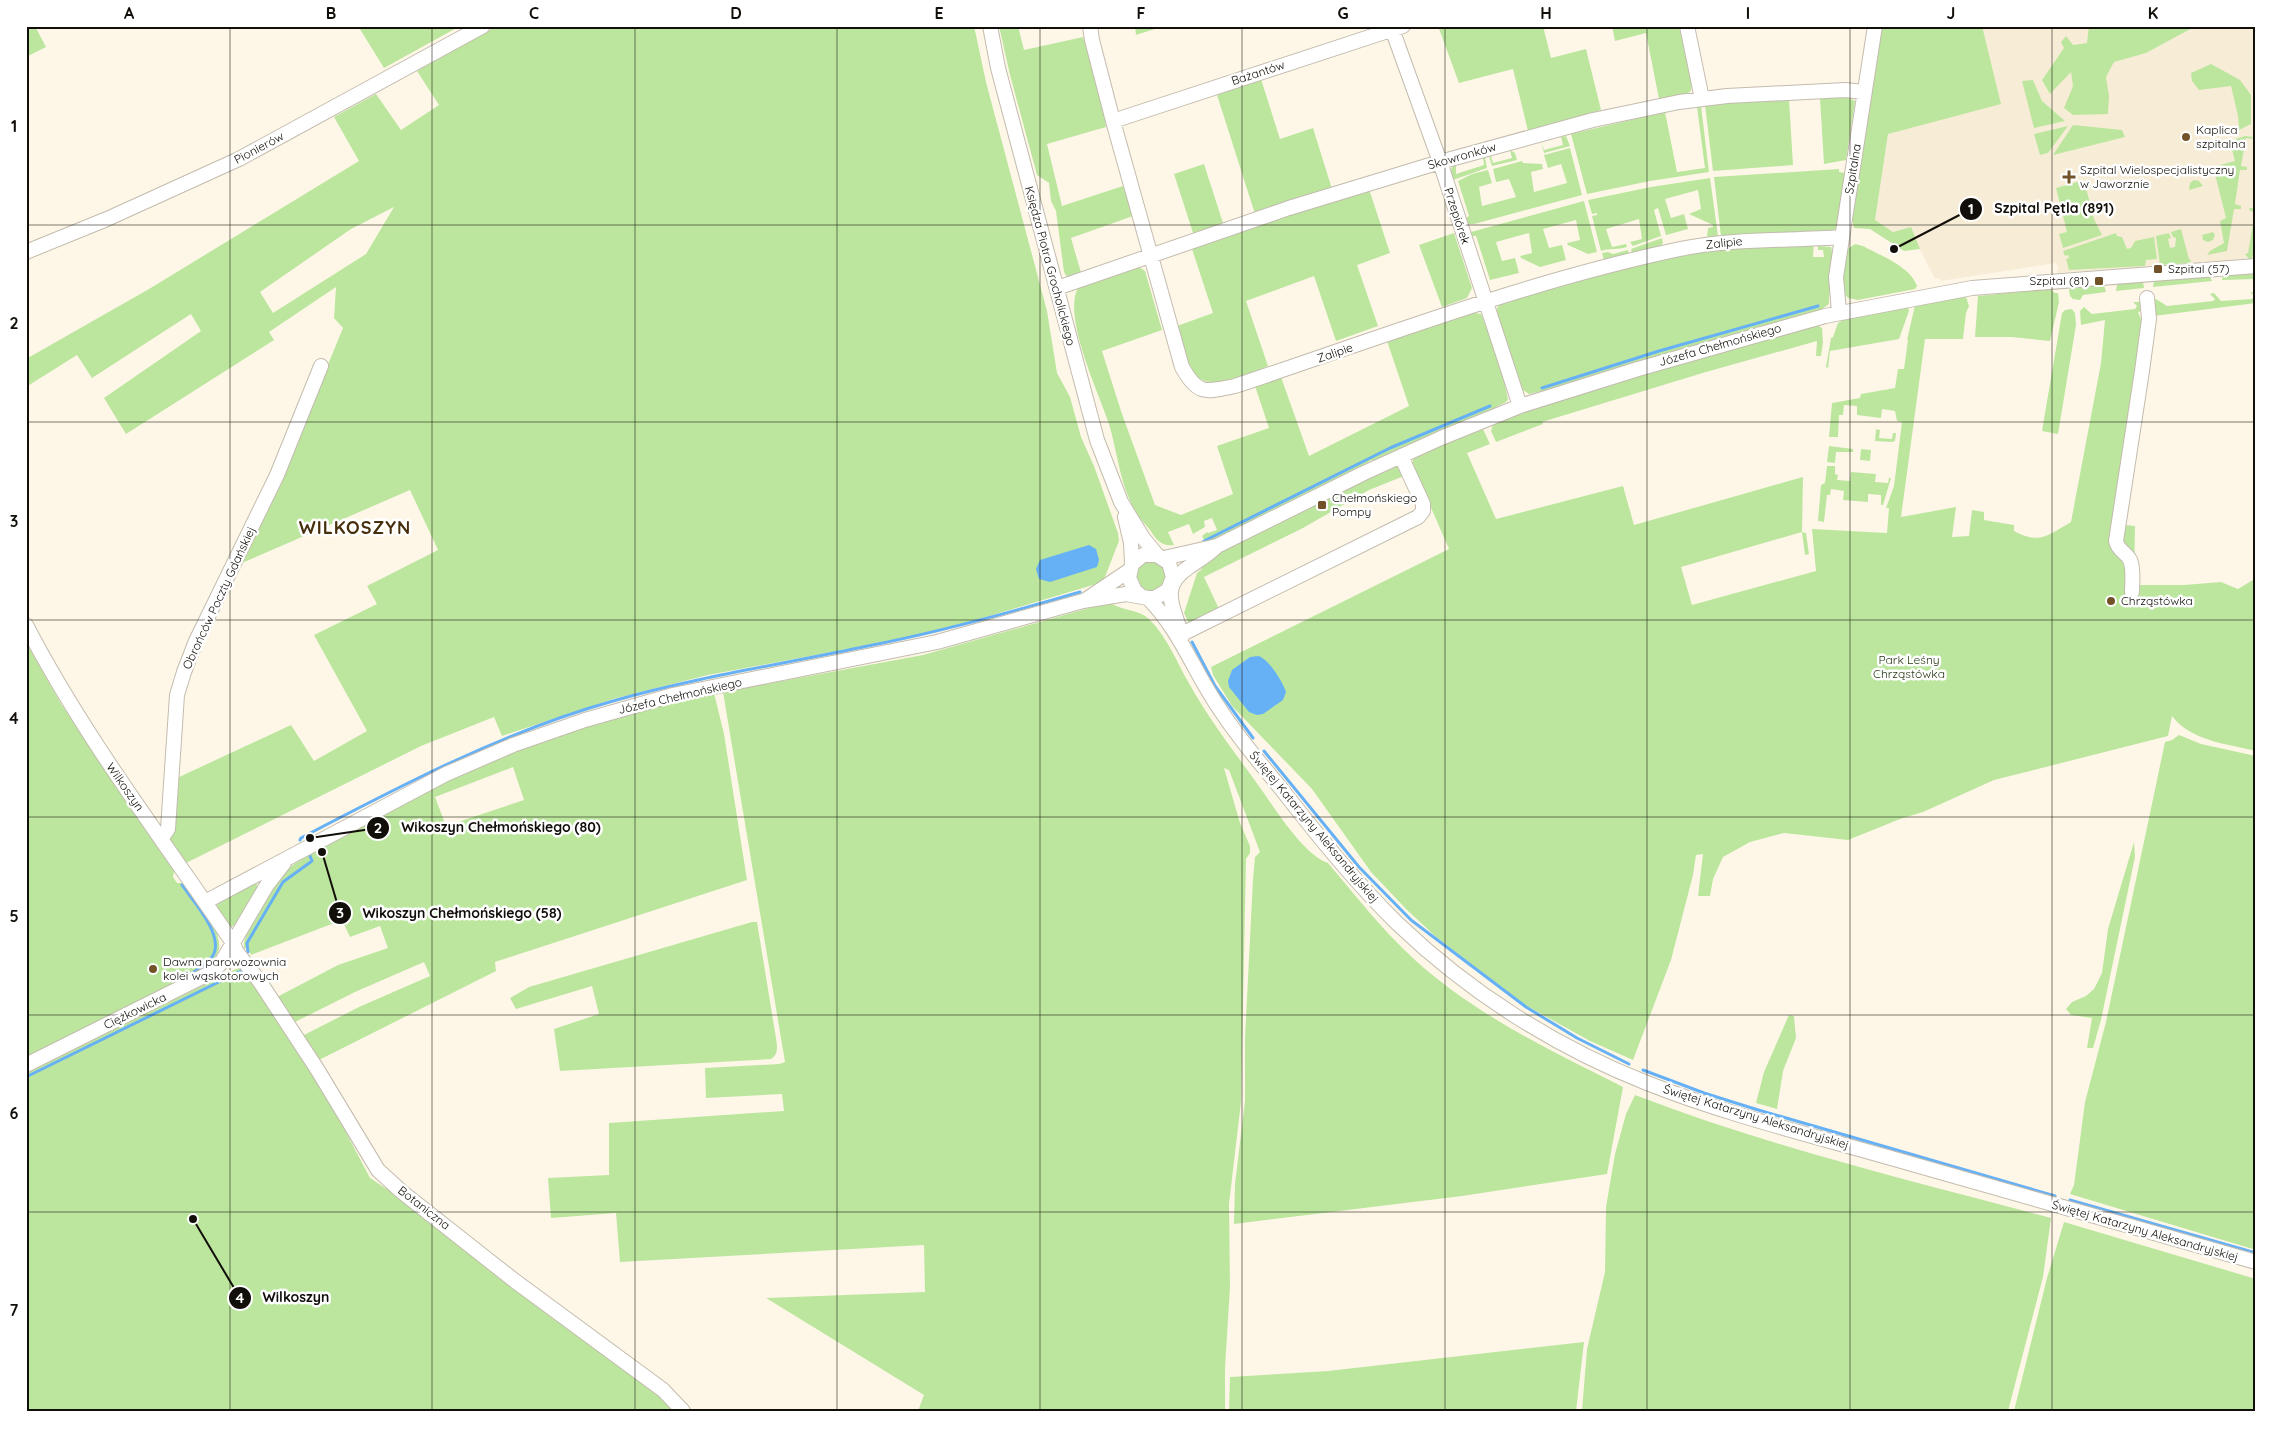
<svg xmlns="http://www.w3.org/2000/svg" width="2282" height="1437" viewBox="0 0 2282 1437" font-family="Quicksand,sans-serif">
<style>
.built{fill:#f7edd7}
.green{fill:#bce69e;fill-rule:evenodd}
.water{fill:#66b0f6}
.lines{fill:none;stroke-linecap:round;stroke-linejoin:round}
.stream{stroke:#66b0f6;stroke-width:3}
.minor-casing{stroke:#c3bcae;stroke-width:16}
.minor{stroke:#fff;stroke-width:14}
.grid{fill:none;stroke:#120f0a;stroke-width:1;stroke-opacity:0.55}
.poi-dot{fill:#725228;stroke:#fff;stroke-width:2}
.labels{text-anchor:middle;stroke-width:5;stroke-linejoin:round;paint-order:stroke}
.street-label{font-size:12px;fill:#120f0a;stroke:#fff}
.poi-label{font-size:12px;fill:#120f0a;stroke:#fff;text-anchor:start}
.park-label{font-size:12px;fill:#263916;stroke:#fff}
.district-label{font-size:18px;font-weight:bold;letter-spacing:1px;fill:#472f0c;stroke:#fff}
.leader{fill:none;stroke:#120f0a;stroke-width:2}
.callout-dot{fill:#120f0a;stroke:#fff;stroke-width:2}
.mark-label{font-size:15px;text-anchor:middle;font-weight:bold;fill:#fff}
.callout-label{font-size:14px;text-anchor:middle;font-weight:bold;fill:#120f0a;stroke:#fff;stroke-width:5;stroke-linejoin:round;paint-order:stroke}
.neatline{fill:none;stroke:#120f0a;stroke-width:2}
.grid-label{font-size:16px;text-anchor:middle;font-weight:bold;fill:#120f0a}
</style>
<rect width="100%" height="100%" fill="#fef7e8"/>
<path class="built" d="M1906 26H2256V239L2252 259 2057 273 2058 268 2056 263 1941 281 1939 278 1935 279 1915 240 1911 227 1893 232 1874 220Z"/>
<path class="green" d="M26 26H35L46 47 26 57Z
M358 26H460L384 68Z
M497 26H974L986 82 1047 311 1057 373 1070 397 1081 437 1094 466 1118 533 1119 541 1103 582 929 634 708 675 613 699 502 736 494 717 421 746 186 863 170 841 177 778 291 725 314 761 367 731 314 635 377 604 367 586 438 550 410 490 242 563 279 484 343 328 334 318 336 287 269 332 274 340 126 434 104 398 201 331 191 314 92 378 77 355 26 387V359L149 289 359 161 334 117 376 94 401 130 439 105 417 71ZM394 207 366 254 273 313 260 292 351 229Z
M999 26H1018L1024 50 1083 37 1102 102 1106 127 1047 144 1062 206 1123 186 1133 216 1071 238 1082 276 1067 277 1064 272 1056 211 1051 201 1049 183 1037 175 1010 75Z
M1135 26H1164L1136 35Z
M1438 26H1543L1551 58 1586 49 1601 110 1528 131 1513 69 1459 83Z
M1612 26H1682L1692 83 1691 91 1685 95 1659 99 1646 33 1615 41Z
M1878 26H1982L2001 104 1888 134 1875 220 1893 232 1911 227 1920 249 1904 251 1870 229 1854 228 1852 218 1850 217Z
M2089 26H2196L2146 53 2114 62 2106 77 2109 96 2108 114 2073 115 2064 108 2073 86 2071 72 2050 94 2042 80 2064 48 2061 42 2066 36 2073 45 2087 43Z
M2211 64 2240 80 2251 95V124L2239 130 2238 116 2231 86 2199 90 2192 81 2191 73Z
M1261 79 1280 139 1313 128 1332 189 1255 214 1217 95Z
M2033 80 2042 101 2065 121 2034 128 2022 81Z
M1820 98H1849L1855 101 1846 160 1824 164Z
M1789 99 1793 165 1713 171 1705 105Z
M1701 106 1709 172 1650 181 1587 194 1571 134 1665 112 1677 172 1705 168 1697 107Z
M2073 125 2122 130 2125 137 2053 155Z
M2068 126 2048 153 2040 155 2034 134Z
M1566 136 1570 146 1544 153 1541 142 1544 150 1563 145 1561 137Z
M2245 136 2253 137 2252 139 2246 138 2241 166 2247 167V170H2240L2235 204 2241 206V209H2234L2227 251 2207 255 2210 251 2224 243 2220 221 2226 218 2215 174 2209 175 2201 170 2235 161 2230 141Z
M1570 148 1582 195 1474 224H1468L1466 218 1469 216 1458 181 1472 174 1488 170 1492 183 1479 187 1482 206 1516 197 1509 179 1496 182 1493 169 1522 161 1523 163 1542 164 1543 169 1531 172 1534 192 1567 183 1561 164 1548 168 1544 155Z
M1510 150 1515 153 1517 160 1492 166 1489 156H1491L1493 163 1512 158Z
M1485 157 1487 168 1453 180 1450 171 1453 166 1456 165V174L1484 165 1483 158Z
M1204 164 1223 223 1193 233 1174 174Z
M1839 169V172L1845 173 1837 227 1833 231 1721 236 1714 177Z
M1710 178 1718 236 1707 237 1708 228 1713 227V225L1689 214 1701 209 1698 190 1665 199 1671 218 1684 214 1688 229 1666 235 1658 208 1654 210 1661 236 1633 246 1630 242 1642 239 1639 219 1606 229 1612 247 1626 244 1627 247C1617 250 1610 248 1601 251L1592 216 1597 215V213L1592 214 1588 200 1651 187Z
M2084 180 2094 219 2102 235 2063 248 2059 234 2067 232 2056 188Z
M2194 180 2199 181 2203 186 2189 190 2190 183Z
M1369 189 1390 253 1357 265 1378 326 1336 341 1314 276 1246 301 1268 366C1245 375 1205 397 1188 367 1181 356 1180 338 1177 326L1213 313 1192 249 1301 210Z
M1584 201 1597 252 1588 254 1568 245 1567 243 1580 240 1576 220 1543 229 1549 248 1562 245 1566 260 1540 267 1521 258 1520 256 1532 253 1529 233 1496 242 1502 261 1515 258 1519 273 1490 280 1476 236H1472L1471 232Z
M2249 208H2256C2256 225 2257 243 2252 259H2249L2245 254 2248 253 2255 212 2250 211Z
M2181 229 2189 259 2191 260 2190 263 2160 265 2156 236 2169 233 2171 238 2168 239 2170 248 2175 247 2176 238 2173 237 2171 232Z
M2213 232 2215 235 2213 240 2208 242 2203 240 2202 235Z
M1454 233 1472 288 1467 298 1442 307 1419 245Z
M2116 233 2117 236 2122 237 2127 249 2131 248 2135 241 2154 237 2157 259 2146 260 2145 266 2069 270 2066 259 2069 258 2068 255 2065 256 2063 251Z
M1662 238 1663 243 1660 247 1632 253 1631 249Z
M1814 242 1813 257H1824L1823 250H1818V246L1831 247C1834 252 1829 294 1829 304L1822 309V312L1542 394 1541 391 1529 394 1523 390 1496 311 1499 305 1511 302V299L1635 264 1690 252Z
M1855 244 1863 246C1881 256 1910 266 1917 286L1915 289 1858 300 1848 298 1843 292 1844 281 1841 280 1846 250Z
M1628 250 1629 254 1604 261 1602 253 1608 252 1613 254Z
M1138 266 1145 271 1162 330 1102 351 1121 411 1155 505 1181 515 1233 494 1217 446 1269 428 1255 386 1281 377 1309 456 1409 406 1387 341 1474 310 1475 313 1481 314 1485 324H1488L1507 379 1504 381 1508 399 1506 402 1496 407 1497 410 1373 462 1372 460 1368 462V465L1212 543H1206L1202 536 1207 532 1208 533 1217 530 1212 518 1204 521 1205 527 1193 534 1189 524 1168 532 1174 545C1161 547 1156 539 1150 530 1146 525 1141 520 1138 515 1120 488 1118 454 1109 424 1099 394 1062 316 1078 288Z
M2256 273V279L2222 280 2223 275Z
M2210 276 2212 281 2153 287 2154 281Z
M2143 282 2144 288 2116 291 2117 284Z
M2104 285 2106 292 2083 295 2080 300 2073 299 2070 296 2069 290 2071 287Z
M2050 289 2055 293H2058L2059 302 2050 341 2011 337H1975L1978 296Z
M2250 292 2256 293V303L2154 316 2153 302 2156 299 2167 306 2213 301 2215 299 2210 294 2214 293 2221 301 2252 299 2254 296Z
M1966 297 1969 306 1966 313 1963 339H1925L1901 517 1956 507 1952 537 1969 536 1972 510 1984 512V520L2014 525V531C2040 545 2048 535 2071 522L2101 363 2105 320 2081 325 2080 311 2084 307 2092 314 2135 309 2137 306 2133 302H2140L2144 310 2138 312 2143 324 2124 525 2135 526 2134 585H2184L2221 582 2238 589 2256 578V751C2227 744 2191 741 2172 716L2168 736 1994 780 1923 812 1900 819 1848 840 1784 833 1750 842 1723 857 1713 879 1710 896H1698L1703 854 1696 855 1693 875 1671 960 1633 1060 1590 1041 1525 1005 1435 936 1407 910 1371 872 1312 789 1232 706 1213 675 1211 667 1449 549 1412 464 1414 456 1478 427 1483 429 1490 444 1467 453 1496 519 1623 486 1634 525 1803 477 1802 532 1806 533 1809 554 1805 555 1802 532 1681 567 1692 605 1816 571 1812 529 1887 533 1889 508H1886L1894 486 1902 422 1897 421 1895 411 1882 409 1881 418 1857 415V406L1844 405 1843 415H1839L1838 437H1829L1832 403 1860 398 1861 394 1895 388 1898 369H1904L1908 340H1907L1915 305Z
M1908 307 1909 311 1899 339 1830 351 1828 368 1826 367 1831 338 1833 337 1838 323 1845 319Z
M2072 309 2075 313 2076 325 2058 434 2042 431 2062 313 2065 310Z
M1817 325 1822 328 1823 343 1821 356H1816L1817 341 1706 372 1542 422 1543 424 1496 442 1491 431 1493 424 1501 419 1594 388Z
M1876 429 1880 430 1879 438 1892 439 1893 433H1896L1895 441 1892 442 1875 441Z
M1829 446 1853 449V452H1836L1835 463 1827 462Z
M1861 449 1871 450 1870 461 1860 460Z
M1396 465H1399L1404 476 1369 490 1303 528 1204 577 1220 611 1190 626 1184 613 1197 573 1202 569 1200 561Z
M1827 466H1835V474L1838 475 1837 480 1850 481 1851 472 1876 474 1875 482 1888 483 1889 478H1891L1883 505H1881V495L1868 494V502L1843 500 1844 491 1831 489 1830 495H1827L1824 522 1818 521 1821 485 1825 483Z
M1135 576a15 15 0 1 1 30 0a15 15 0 1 1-30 0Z
M1110 602C1120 611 1140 609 1150 620 1168 638 1177 663 1190 685 1209 719 1233 750 1256 782 1273 805 1302 854 1328 863 1356 896 1383 931 1415 960 1476 1015 1549 1050 1623 1087L1607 1174 1462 1196 1234 1224 1235 1184 1245 1101V1038L1253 879 1255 857 1260 852 1229 770 1224 768 1240 823 1250 846V853L1246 859 1241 1102 1229 1204 1230 1287 1225 1368V1411H918L924 1395 766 1298 925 1292 924 1245 620 1262 616 1213 551 1218 548 1178 609 1175V1123L784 1111 782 1094 706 1098 705 1068 779 1064 785 1062 723 692 923 655Z
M26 642 61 704 175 868 173 877 177 883H186C195 898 226 934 218 952 214 962 202 970 193 976L26 1060Z
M714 693 724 734 747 880 495 962 496 971 319 1060 315 1059 302 1036 359 1007 430 976 424 962 355 992 293 1023 277 997 338 965 388 948 380 926 350 937 342 920 251 955 248 948H244C241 933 276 882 287 870 296 862 306 856 316 850L319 856 327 852 324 846 421 794 513 751 550 737 687 698ZM513 767 524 800 446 826 435 797Z
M2179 735 2201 744 2256 756V1250L2070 1194 2074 1185 2085 1102 2106 1022 2165 742 2172 740Z
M2134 842 2135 857 2101 1020 2093 1048H2087L2092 1018 2071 1015 2066 1009 2072 1002 2086 996 2094 989 2102 973 2108 929Z
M254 882 257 883C259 892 240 924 231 927 223 922 213 909 219 901Z
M752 922H757L776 1038C777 1046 779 1054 771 1059L560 1071 554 1029 599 1014 592 986 516 1009 510 998 529 987Z
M238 968 247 974 319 1081 370 1178 420 1211 629 1369 677 1411H26V1073Z
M1789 1015 1794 1016 1796 1038 1783 1071 1777 1109 1756 1103 1764 1072Z
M1635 1095C1770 1147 1912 1181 2051 1218L2043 1277 2008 1411H1582L1587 1349 1605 1272 1606 1207 1615 1154 1626 1114Z
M2064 1222 2256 1279V1411H2014L2047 1278Z
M1584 1342 1576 1411H1229L1230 1377 1328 1371Z"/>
<path class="water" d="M1089 545 1096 549 1099 560 1097 567 1050 582 1039 579 1036 569 1040 560Z
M1259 656C1270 661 1282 681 1286 692L1283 700 1263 714 1257 715 1249 712 1229 687 1228 681 1232 670 1250 657Z"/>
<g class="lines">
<path class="stream" d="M1542 388 1659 351 1818 306
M1204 541 1390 448 1490 406
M1192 642 1215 686 1253 738
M1264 751 1359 867 1411 920 1526 1007 1577 1038 1629 1064
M300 840 301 838C402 785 503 732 613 701 697 677 783 664 868 646 939 632 1009 613 1080 592
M248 952 247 943 283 882 312 861 310 856
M181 980C191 974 204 967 212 957 226 937 194 902 182 885
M1643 1070 1704 1093 1755 1109 2055 1196
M26 1077 241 971 251 981
M2070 1200 2256 1253"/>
<defs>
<path id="minor" d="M990 26 998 68 1097 440 1121 502 1143 538 1157 555
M1090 26 1092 40 1113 121 1182 367C1198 396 1206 392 1235 386 1382 337 1528 281 1680 249 1734 238 1788 241 1842 237
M1391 26 1440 162 1520 406
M1687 26 1702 99
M1113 121 1403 26
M26 252 107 219 239 159 483 26
M1057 288 1289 208 1440 162 1593 120 1679 102 1727 96 1845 90 1864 92
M1839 312 1836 277 1875 26
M1125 517 1131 543 1132 564
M1164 558 1217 546 1364 473 1441 438 1520 406 1638 369 1825 316 1972 288 2256 266
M2132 592C2132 583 2134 568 2130 560 2126 552 2118 551 2116 541L2142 371 2149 319 2147 298
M1148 598C1180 630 1195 674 1221 711 1239 739 1262 765 1283 791 1319 837 1356 883 1398 924 1469 992 1555 1047 1647 1083 1730 1116 1819 1137 1905 1162 2022 1195 2139 1229 2256 1262
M1084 601 1130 570
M26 625C84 737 162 838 233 943L236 951 260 982 317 1069 378 1170 402 1192 515 1281 663 1390 683 1411
M1182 634 1418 517 1423 511V504L1401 456
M1182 636C1174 608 1158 587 1189 567 1199 560 1208 555 1217 546
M161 839 168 829 177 695 184 672 196 641 277 475 321 366
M205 902 446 774 513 745 585 720 673 695 937 642 1083 601 1126 594 1148 598H1155L1168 590 1173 577 1169 563 1157 555H1143L1132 564 1129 578 1135 591 1141 596
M26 1065 212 972 221 963 267 885 284 863"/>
</defs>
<use href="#minor" class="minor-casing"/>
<use href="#minor" class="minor"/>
</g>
<path class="grid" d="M230 26V1411M432 26V1411M635 26V1411M837 26V1411M1040 26V1411M1242 26V1411M1445 26V1411M1647 26V1411M1850 26V1411M2052 26V1411M26 225H2256M26 422H2256M26 620H2256M26 817H2256M26 1015H2256M26 1212H2256"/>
<g class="poi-dot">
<circle cx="2186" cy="137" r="5"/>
<path d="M2066.5 169.5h5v5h5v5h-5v5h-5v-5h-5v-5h5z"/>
<rect x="2153" y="264" width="10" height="10" rx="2.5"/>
<rect x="2094" y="276" width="10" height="10" rx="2.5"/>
<rect x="1317" y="500" width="10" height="10" rx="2.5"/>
<circle cx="2111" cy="601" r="5"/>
<circle cx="153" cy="969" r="5"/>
</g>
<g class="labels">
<g class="street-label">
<text transform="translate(1258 73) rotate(-18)" y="4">Bażantów</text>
<text transform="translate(259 148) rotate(-28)" y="4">Pionierów</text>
<text transform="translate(1462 156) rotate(-16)" y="4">Skowronków</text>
<text transform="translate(1853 169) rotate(-81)" y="4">Szpitalna</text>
<text transform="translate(1457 216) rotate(72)" y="4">Przepiórek</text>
<text transform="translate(1724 243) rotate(-6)" y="4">Zalipie</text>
<text transform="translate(1050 266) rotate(75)" y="4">Księdza Piotra Grocholickiego</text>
<text transform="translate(1720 345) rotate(-16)" y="4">Józefa Chełmońskiego</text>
<text transform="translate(1335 353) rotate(-19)" y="4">Zalipie</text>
<text transform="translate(219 598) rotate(-65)" y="4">Obrońców Poczty Gdańskiej</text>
<text transform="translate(680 696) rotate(-13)" y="4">Józefa Chełmońskiego</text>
<text transform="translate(125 787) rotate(55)" y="4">Wilkoszyn</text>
<text transform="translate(1314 827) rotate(50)" y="4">Świętej Katarzyny Aleksandryjskiej</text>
<text transform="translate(135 1011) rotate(-26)" y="4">Ciężkowicka</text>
<text transform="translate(1756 1117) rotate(17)" y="4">Świętej Katarzyny Aleksandryjskiej</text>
<text transform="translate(424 1208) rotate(38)" y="4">Botaniczna</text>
<text transform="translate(2145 1231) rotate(16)" y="4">Świętej Katarzyny Aleksandryjskiej</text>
</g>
<g class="poi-label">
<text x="2196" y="134">Kaplica<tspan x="2196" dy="14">szpitalna</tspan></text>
<text x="2080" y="174">Szpital Wielospecjalistyczny<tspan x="2080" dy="14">w Jaworznie</tspan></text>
<text x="2168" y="273">Szpital (57)</text>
<text x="2089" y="285" text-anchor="end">Szpital (81)</text>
<text x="1332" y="502">Chełmońskiego<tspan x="1332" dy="14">Pompy</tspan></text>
<text x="2121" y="605">Chrząstówka</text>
<text x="163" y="966">Dawna parowozownia<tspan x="163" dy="14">kolei wąskotorowych</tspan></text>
</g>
<g class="park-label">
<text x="1909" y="664">Park Leśny<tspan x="1909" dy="14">Chrząstówka</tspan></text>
</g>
<g class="district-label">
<text x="355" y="534">WILKOSZYN</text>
</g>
</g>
<path class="leader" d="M1894 249L1971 209M310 838L378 828M322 852L340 913M193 1219L240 1298"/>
<g class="callout-dot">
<circle cx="1894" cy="249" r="5"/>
<circle cx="310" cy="838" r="5"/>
<circle cx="322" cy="852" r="5"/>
<circle cx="193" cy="1219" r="5"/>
<circle cx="1971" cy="209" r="12"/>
<circle cx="378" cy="828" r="12"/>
<circle cx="340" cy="913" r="12"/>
<circle cx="240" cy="1298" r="12"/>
</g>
<g class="mark-label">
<text x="1971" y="214">1</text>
<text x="378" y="833">2</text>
<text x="340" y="918">3</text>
<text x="240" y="1303">4</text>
</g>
<g class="callout-label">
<text x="2054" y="213">Szpital Pętla (891)</text>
<text x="501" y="832">Wikoszyn Chełmońskiego (80)</text>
<text x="462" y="918">Wikoszyn Chełmońskiego (58)</text>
<text x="296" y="1302">Wilkoszyn</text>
</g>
<rect width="2282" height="1437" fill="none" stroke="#ffffff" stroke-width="55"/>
<rect x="28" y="28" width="2226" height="1382" class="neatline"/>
<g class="grid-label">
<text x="129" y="19">A</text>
<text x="331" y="19">B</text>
<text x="534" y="19">C</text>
<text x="736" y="19">D</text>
<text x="939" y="19">E</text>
<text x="1141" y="19">F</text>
<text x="1343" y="19">G</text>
<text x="1546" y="19">H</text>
<text x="1748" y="19">I</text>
<text x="1951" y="19">J</text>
<text x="2153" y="19">K</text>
<text x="14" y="132">1</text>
<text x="14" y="329">2</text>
<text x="14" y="527">3</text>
<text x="14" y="724">4</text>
<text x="14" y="922">5</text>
<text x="14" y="1119">6</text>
<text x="14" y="1316">7</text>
</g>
</svg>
